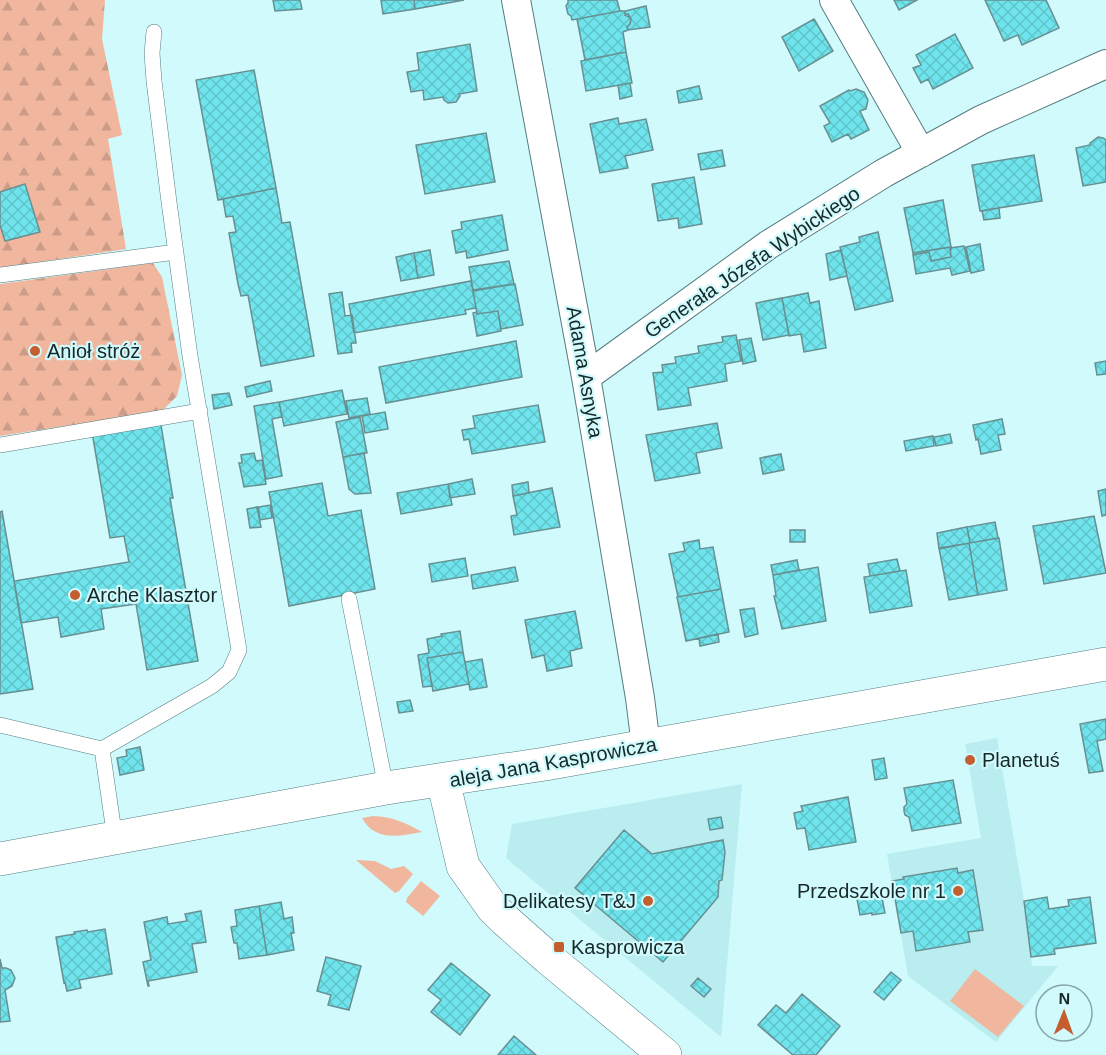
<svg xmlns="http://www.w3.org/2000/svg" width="1106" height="1055" viewBox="0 0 1106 1055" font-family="Arial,sans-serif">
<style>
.built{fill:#baedf0}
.green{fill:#f0b69e}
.forest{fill:url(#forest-firs)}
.building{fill:url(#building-cross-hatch);stroke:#688f91;stroke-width:1.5}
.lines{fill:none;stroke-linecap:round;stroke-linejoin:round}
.service-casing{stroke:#567c7e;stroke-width:16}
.minor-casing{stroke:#567c7e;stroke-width:30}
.tertiary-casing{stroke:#567c7e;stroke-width:34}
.service{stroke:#fff;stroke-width:15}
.minor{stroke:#fff;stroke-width:28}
.tertiary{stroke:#fff;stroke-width:33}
.poi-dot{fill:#c45e2e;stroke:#d0fafc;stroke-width:2}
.labels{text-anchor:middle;stroke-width:4.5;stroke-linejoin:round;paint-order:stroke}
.street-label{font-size:20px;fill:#182829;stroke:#d0fafc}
.poi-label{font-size:20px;fill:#182829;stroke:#d0fafc;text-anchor:start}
</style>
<defs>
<pattern id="forest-firs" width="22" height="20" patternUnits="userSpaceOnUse" patternTransform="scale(1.5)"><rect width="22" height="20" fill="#f0b69e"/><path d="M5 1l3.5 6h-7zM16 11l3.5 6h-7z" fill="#cd9c88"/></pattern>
<pattern id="building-cross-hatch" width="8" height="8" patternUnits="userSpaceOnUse" patternTransform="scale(1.5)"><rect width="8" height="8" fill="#6fe4ec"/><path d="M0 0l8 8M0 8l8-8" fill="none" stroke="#5fc4ca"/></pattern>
</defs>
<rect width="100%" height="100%" fill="#d0fafc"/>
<path class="built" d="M997 738 1024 901 1032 966H1058L996 1042 908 976 887 854 981 838 965 744Z
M742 784 721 1037 506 858 512 824Z"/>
<path class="green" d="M373 816C393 817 404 822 422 832 400 836 375 842 362 818Z
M356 860 375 861 391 869 404 866 413 874 399 891 395 893Z
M421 881 440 896 423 916 406 902 407 898Z
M975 969 1024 1006 998 1037 950 1001Z"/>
<path class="forest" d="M0 0H105L102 39 122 135 108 139 126 249 0 268Z
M153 263 162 277 182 375 177 396 162 411 0 436V284Z"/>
<path class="building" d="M273 0H300L302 9 275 11Z
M381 0H414L415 9 383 14Z
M414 0H464L415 9Z
M568 0H617L620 11 572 20 571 16 568 14 566 6 568 3Z
M894 0H917L899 10Z
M985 0H1046L1059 28 1022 45 1018 35 1004 41Z
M646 6 650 27 628 30 627 27 630 24 631 19 628 14 625 15V11Z
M620 11H625V15L629 17 631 20 630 24 627 27 628 30 623 32 626 52 585 60 577 19Z
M814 19 833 51 799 71 782 37Z
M955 34 973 68 933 89 928 79 921 83 913 68 921 65 916 55Z
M470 44 477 91 459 94 460 96 456 102 448 103 444 100 443 97 424 100 423 90 411 92 407 72 419 70 417 53Z
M626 52 632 83 586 91 581 61Z
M254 70 276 188 218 200 196 80Z
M630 83 632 96 620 99 618 85Z
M699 86 702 99 679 103 677 91Z
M856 89 864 92 868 100 866 109 860 111 869 130 851 139 848 134 832 142 824 126 830 123 820 106 849 90 850 91Z
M618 118 619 124 646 119 653 150 625 156 628 168 600 173 590 124Z
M486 133 495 182 425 194 416 145Z
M1098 137 1103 138 1106 140V182L1083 186 1076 148 1090 145V143Z
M722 150 725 166 701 170 698 154Z
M1034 155 1042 201 980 211 972 165Z
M694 177 702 224 679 228 678 218 658 221 652 184Z
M25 184 40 232 5 241 0 225V192Z
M276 188 282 223 290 222 314 356 261 366 248 295 241 296 238 284 229 233 236 232 233 216 226 217 223 199Z
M943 200 951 247 913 253 904 208Z
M999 208 1000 218 984 220 982 211Z
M502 215 508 250 467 258 466 251 456 253 452 231 462 229 461 222Z
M878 232 893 301 855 310 840 247 860 242 859 237Z
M980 244 984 270 971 273 966 247Z
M964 246 970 271 952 275 950 268 916 274 913 255 929 252 931 261 951 257 950 248Z
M951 247V249L950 248 951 257 931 261 929 252 913 255V253Z
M430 250 434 275 418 278 414 253Z
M841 250 847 276 830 280 826 254Z
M414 253 418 278 401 281 396 257Z
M509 261 514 284 473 290 469 267Z
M471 281 476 308 465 310 466 314 354 333 349 304Z
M515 284 523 325 501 329 498 311 477 314 473 291Z
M342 292 345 316 352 315 356 343H351L352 352 338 354 329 294Z
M808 293 810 303 819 301 826 348 804 352 801 334 789 336 782 298Z
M782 298 789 335 763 340 756 303Z
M498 311 501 331 477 336 473 313 477 312V314Z
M736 335 741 361 725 364 727 381 688 388 691 405 658 410 653 373 663 372 662 365 676 363 675 357 699 353 698 346 723 342 722 337Z
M751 338 756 361 743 364 739 340Z
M516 341 522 377 386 403 379 367Z
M1106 361V374L1097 375 1095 363Z
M270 381 272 391 247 397 245 387Z
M342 390 347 414 284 426 279 402Z
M229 393 232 405 214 409 212 395Z
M367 398 370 414 349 418 346 401Z
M279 402 282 417 272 419 282 476 266 479 254 406Z
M538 405 545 442 472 454 469 439 464 440 462 430 475 428 473 416Z
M385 412 388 429 365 433 362 416Z
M360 417 367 453 343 457 336 422Z
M160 419 173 498H170L198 661 147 670 136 604 101 609 104 629 61 637 58 617 21 623 14 581 129 562 124 536 110 538 92 432Z
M1002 419 1005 434 998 435 1001 450 981 454 978 439 976 440 973 425Z
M717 423 722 448 696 453 700 473 655 481 646 435Z
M950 434 952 443 936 446 934 437Z
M933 436 934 446 906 451 904 441Z
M254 453 256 461 262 460 266 484 244 487 239 463H242L241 455Z
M364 453 371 493 355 494 349 489 343 457Z
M781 454 784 470 763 474 760 458Z
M472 479 475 494 450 498 448 484Z
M528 482 529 493 513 496 512 485Z
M322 483 328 516 361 510 375 589 289 606 269 492Z
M448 484 452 505 401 514 397 493Z
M552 488 560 527 514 535 511 516 517 515 513 496Z
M1106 489V515L1102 516 1098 491Z
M270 505 272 518 260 520 258 507Z
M257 507 261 527 250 528 247 509Z
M2 511 33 689 0 694V512Z
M1094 516 1106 573 1044 584 1033 526Z
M995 522 998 538 970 543 967 527Z
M967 527 970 543 939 549 937 533Z
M790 530H805V542H790Z
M999 538 1007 590 978 595 969 543Z
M699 540 700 549 713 547 721 589 678 597 669 554 685 551 683 543Z
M969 543 978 595 949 600 939 548Z
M465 558 468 576 432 582 429 564Z
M897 559 900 571 870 576 868 564Z
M797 560 799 570 773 575 771 565Z
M515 567 518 581 473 589 471 575Z
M818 567 826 621 782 629 774 596H776L773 575Z
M906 570 912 606 870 613 864 577Z
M721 589 729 632 686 641 677 597Z
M754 608 758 634 745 637 740 610Z
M575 611 582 648 570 651 572 666 547 671 544 655 532 658 525 620Z
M460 631 463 652 427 658 432 686 423 687 418 655 429 653 427 639 442 636 441 634Z
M718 634 719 642 700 646 699 638Z
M463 652 469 684 433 691 427 658Z
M482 659 487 687 470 690 465 662Z
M410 700 413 711 399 713 397 702Z
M1106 719V739L1097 741 1103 771 1089 773 1080 724Z
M140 747 144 770 120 775 117 758 127 756 126 750Z
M884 758 887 778 875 780 872 760Z
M953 780 961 823 912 831 909 817 905 815 904 811V807L907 804 904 788Z
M848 797 856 842 809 850 805 828 797 829 794 813 803 811 801 806Z
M721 817 723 828 710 830 708 819Z
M624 830 652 854 723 840 725 852 722 880 719 881 718 897 663 962 575 888Z
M957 868 958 873 973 870 983 930 968 932 970 942 916 951 913 931 901 933 892 881 904 879 903 877Z
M881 893 885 913 872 915V913L860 915 857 899Z
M1047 897 1049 909 1069 906 1068 900 1090 897 1096 943 1054 949 1055 954 1031 957 1024 901Z
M281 902 284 919 292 917 294 933H291L294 950 267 955 259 906Z
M259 906 267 955 239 959 237 943H234L231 927 237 926 235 910Z
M201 911 206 942 192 944 197 972 148 981 149 986H148L143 962 151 960 144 922 167 917 168 924 187 921 185 914Z
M105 929 112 974 79 980 81 988 67 991 65 982 64 983 56 937 75 934 74 932 87 930 88 932Z
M326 957 361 966 349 1010 328 1005 331 995 317 991Z
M0 959 2 968H6L11 970 15 978 12 986 5 990 10 1021 0 1022Z
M451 963 490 995 460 1035 431 1012 441 1000 428 990Z
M891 972 901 980 884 1000 874 992Z
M698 978 711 989 704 997 691 986Z
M802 994 840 1026 816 1055H793L758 1025 776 1005 786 1013Z
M514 1036 536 1055H498Z"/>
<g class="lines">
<defs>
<path id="service" d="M0 275 176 252
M0 445 200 411
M349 599 386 788
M0 725 102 749
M115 839 102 749 212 686 229 672 239 650 190 356 169 202 154 81 152 53 154 32"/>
<path id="minor" d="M516 0 586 377 640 698 646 746
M834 0 921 153
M586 377 768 245 884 173 981 120 1106 64"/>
<path id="tertiary" d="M443 780 463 866 492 907 505 920 548 958 665 1055
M0 859 386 788 545 764 1106 664"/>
</defs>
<use href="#service" class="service-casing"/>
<use href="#minor" class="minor-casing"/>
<use href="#tertiary" class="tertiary-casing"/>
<use href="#service" class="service"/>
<use href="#minor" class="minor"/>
<use href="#tertiary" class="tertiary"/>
</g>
<g class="poi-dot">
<circle cx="35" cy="351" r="6"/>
<circle cx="75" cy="595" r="6"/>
<circle cx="970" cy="760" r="6"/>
<circle cx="958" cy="891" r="6"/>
<circle cx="648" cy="901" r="6"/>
<rect x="553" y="941" width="12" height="12" rx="3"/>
</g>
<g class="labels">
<g class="street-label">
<text transform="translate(752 262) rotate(-34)" y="7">Generała Józefa Wybickiego</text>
<text transform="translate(585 372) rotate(80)" y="7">Adama Asnyka</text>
<text transform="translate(553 762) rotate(-10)" y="7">aleja Jana Kasprowicza</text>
</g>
<g class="poi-label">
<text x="47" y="358">Anioł stróż</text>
<text x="87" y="602">Arche Klasztor</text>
<text x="982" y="767">Planetuś</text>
<text x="946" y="898" text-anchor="end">Przedszkole nr 1</text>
<text x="636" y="908" text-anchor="end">Delikatesy T&amp;J</text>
<text x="571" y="954">Kasprowicza</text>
</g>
</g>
<g transform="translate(1064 1013) rotate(1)"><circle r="28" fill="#d0fafc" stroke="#86a6a8" stroke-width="1.5"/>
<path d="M0-4.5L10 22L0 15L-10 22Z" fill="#c45e2e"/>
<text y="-9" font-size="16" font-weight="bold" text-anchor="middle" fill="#182829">N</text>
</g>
</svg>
